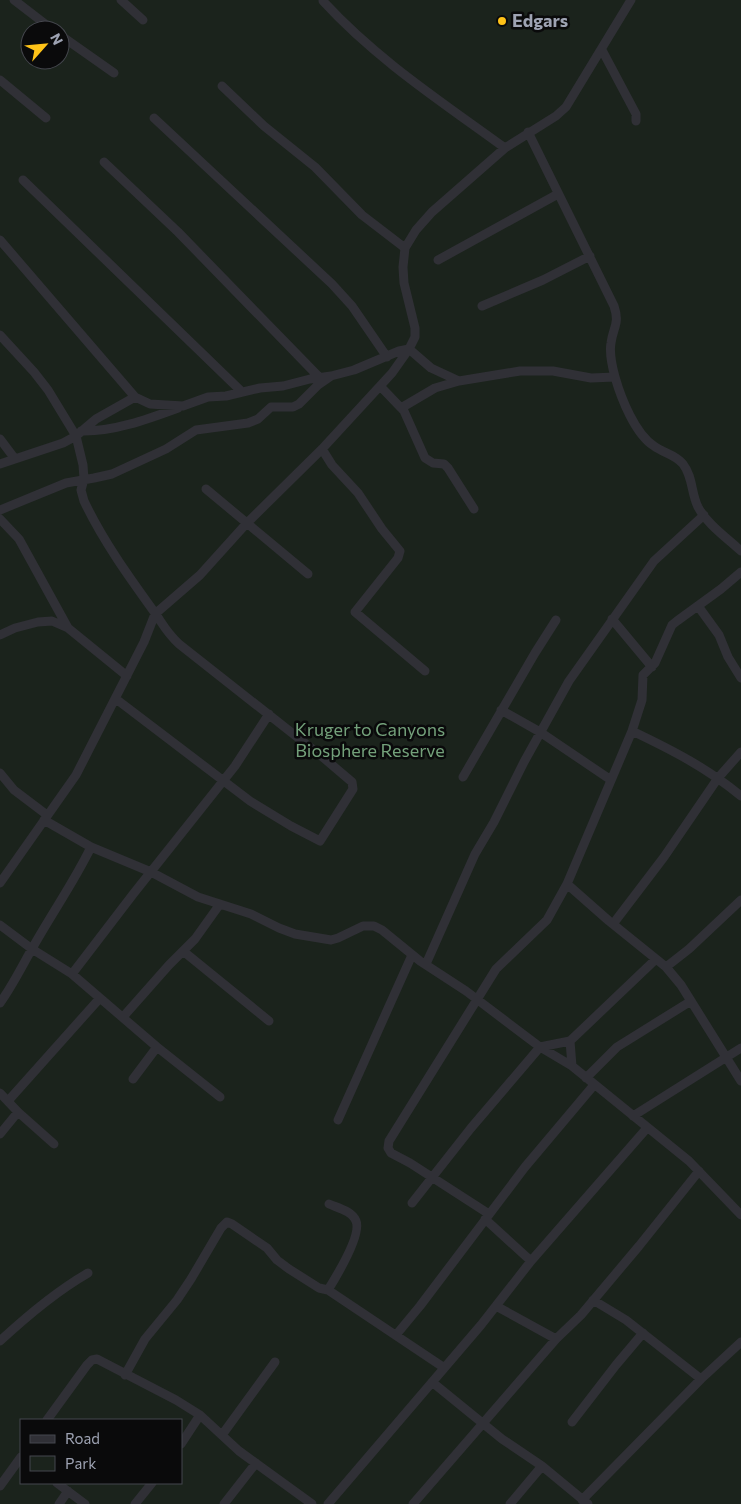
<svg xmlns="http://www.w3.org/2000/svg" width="741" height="1504" viewBox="0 0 741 1504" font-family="Commissioner,sans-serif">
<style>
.green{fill:#1b231c;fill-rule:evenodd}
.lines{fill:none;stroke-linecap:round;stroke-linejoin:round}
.minor{stroke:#303036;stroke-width:9}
.poi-dot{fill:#ffc318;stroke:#0a0a0b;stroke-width:2}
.labels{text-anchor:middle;stroke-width:5;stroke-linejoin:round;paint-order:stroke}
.poi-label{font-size:18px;font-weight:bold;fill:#9ea3b3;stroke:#0a0a0b;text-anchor:start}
.park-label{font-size:18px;fill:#73a07a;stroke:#0a0a0b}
</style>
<rect width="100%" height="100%" fill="#0f0f10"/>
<path class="green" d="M0 0H741V1504H0ZM30 30H60V60H30ZM21 1420H181V1483H21Z"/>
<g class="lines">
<path class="minor" d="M14 0 53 30
M121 0 143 20
M323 1C376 59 442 102 505 148
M60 35 114 73
M602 50 636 114V121
M0 80 46 118
M222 86 264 126 315 167 362 215 405 248
M154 118 332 284 352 306 387 357
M528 132 614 306C620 324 613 327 611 343 609 354 612 366 615 377 621 398 635 434 654 446 663 453 675 454 683 464 693 477 691 493 698 507 707 524 727 538 741 551
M104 162 178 232 319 377
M23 180 242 392
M0 240 135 397 150 404 183 406 208 397 226 396 260 388 283 386 310 379 331 376 354 370 399 351 409 349 431 368 459 381 520 371H553L591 378 615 377
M438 260 558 194
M482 306 543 280 590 256
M0 335 34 372 48 390 76 436 83 465 84 479 81 490 84 501C103 541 129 577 155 613 164 626 167 633 179 644L325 759 352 782 353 789 320 841 291 826 250 801 116 699
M380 386 404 411 425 458 433 463 444 464 448 468 474 509
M401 408 435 388 459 381
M81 431C113 432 148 419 178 408
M0 439 15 459
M322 449 332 465 358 493 382 529 400 551 398 558 355 612 425 671
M0 464 63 443 76 436 96 419 135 397
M206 489 308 574
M0 510 66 483 94 478 112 474 166 449 196 430 248 423 258 419 271 407H293L299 404 318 385 331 376
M0 519 19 539 68 628
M698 606 719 635 728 657 741 678
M612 619 652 667
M0 635 15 628 38 622 52 621 68 628 127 676
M501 710 540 732 611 780
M632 731C672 750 707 768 741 796
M0 773 14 790 47 815
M463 777 535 653 556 620
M44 820 91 847 151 872 198 897 251 914 279 928 295 934 331 940 338 938 363 926H374L382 930 420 961 466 991 540 1047 572 1066 689 1161 741 1215
M0 883 76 775 144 642 155 614 200 575 246 524 322 449 392 373 409 349 415 337V328L404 283 403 267 405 248 416 230 432 212 505 148 556 116 566 107 631 0
M567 884 609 921 666 967 681 985 741 1081
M613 924 664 857 718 778 741 752
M0 925 32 949 72 974 157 1047 220 1097
M183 951 269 1021
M426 964 475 854 494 822 524 762 569 681 654 561 704 515
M666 967 689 949 741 900
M72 974 134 893 235 766 269 714
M0 1003C13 985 22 966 33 947 52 913 74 882 91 847
M123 1017 169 965 195 939 220 904
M570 1041 572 1066
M586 1078 617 1047 691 1001
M133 1079 157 1047
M0 1093 18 1112 54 1144
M8 1101 100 998
M633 1116 741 1048
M338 1120 412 955
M0 1134 18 1112
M412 1203 471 1128 540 1047 570 1041 656 959
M489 1214 410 1163 391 1153 388 1148 389 1141 496 969 547 920 567 884 632 731 642 700 643 675 655 663 672 625 677 621 721 589 741 572
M485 1219 531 1261
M328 1290C336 1277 362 1235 356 1221 352 1211 338 1208 329 1204
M593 1300 626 1320 701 1379
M496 1306 556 1339
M396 1335 420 1306 525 1167 594 1085
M0 1341C28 1315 55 1292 88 1273
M125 1375 145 1339 177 1300 191 1279 221 1228 227 1222 232 1224 267 1248 277 1260 289 1269 319 1288 328 1290 443 1367
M432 1382 502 1439 542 1466 588 1504
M47 1420 87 1365 92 1360 97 1359 176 1400 200 1415 239 1451 312 1504
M572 1422 616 1365 643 1333
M222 1435 275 1362
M181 1444 200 1415
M57 1483 85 1504
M0 1486 21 1457
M582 1500 701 1379 741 1342
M59 1504 68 1491
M135 1504 152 1483
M224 1504 256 1463
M328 1504 481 1325 531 1261 647 1128
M413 1504 556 1339 581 1315 639 1246 699 1171
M510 1504 542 1466"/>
</g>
<circle class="poi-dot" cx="502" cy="21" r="5"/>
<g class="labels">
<g class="poi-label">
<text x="512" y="27">Edgars</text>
</g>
<g class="park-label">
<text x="370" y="736">Kruger to Canyons<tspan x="370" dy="21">Biosphere Reserve</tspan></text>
</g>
</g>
<rect x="20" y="1419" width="162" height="65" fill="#0a0a0b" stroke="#45474e"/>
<rect x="30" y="1435" width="25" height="8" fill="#303036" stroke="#45474e"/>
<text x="65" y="1444" font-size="15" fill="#9ea3b3">Road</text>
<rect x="30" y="1456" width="25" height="15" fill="#1b231c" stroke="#45474e"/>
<text x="65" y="1469" font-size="15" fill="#9ea3b3">Park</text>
<g transform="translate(45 45) rotate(63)"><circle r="24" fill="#0a0a0b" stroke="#45474e"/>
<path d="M0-4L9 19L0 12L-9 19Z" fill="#ffc318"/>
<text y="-8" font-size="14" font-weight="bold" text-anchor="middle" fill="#9ea3b3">N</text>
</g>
</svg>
